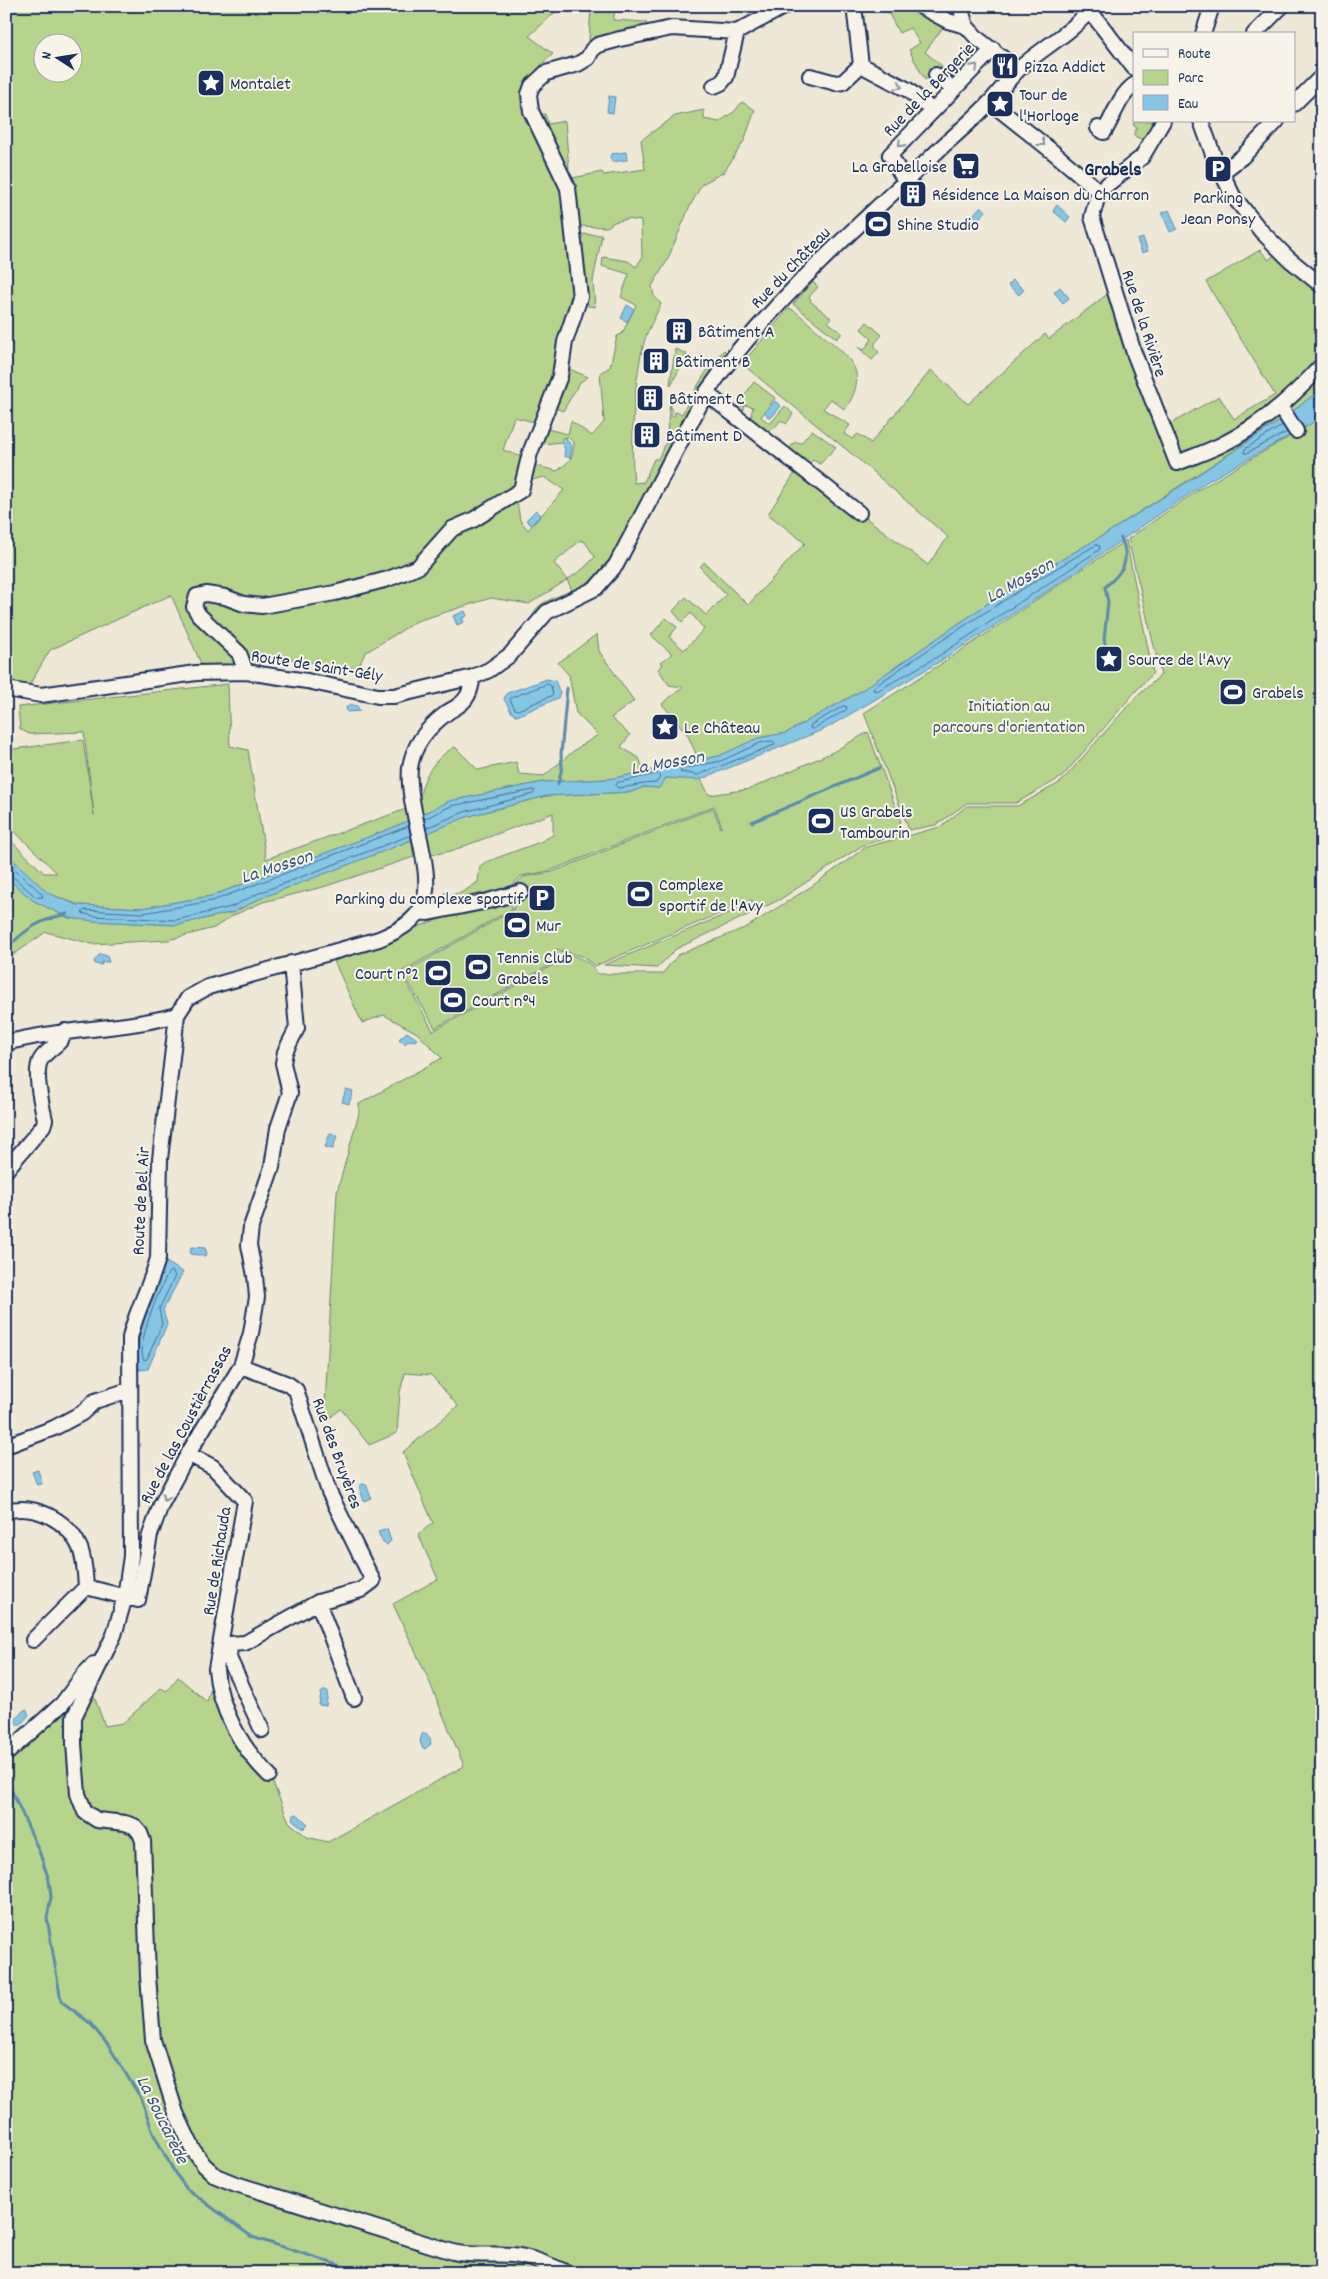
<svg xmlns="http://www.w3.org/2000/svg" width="1328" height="2279" viewBox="0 0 1328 2279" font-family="Dekko,sans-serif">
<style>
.green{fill:#b7d48c;stroke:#698275;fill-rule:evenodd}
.water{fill:#85c6e5;stroke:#5b8aaf}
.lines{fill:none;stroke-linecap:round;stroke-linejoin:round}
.shore{stroke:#456b94;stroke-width:1}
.stream{stroke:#5b8aaf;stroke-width:3}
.minor-casing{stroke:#1b2f5e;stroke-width:18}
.minor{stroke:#f7f3e8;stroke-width:14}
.oneway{stroke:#8991a3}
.labels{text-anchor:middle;stroke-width:4;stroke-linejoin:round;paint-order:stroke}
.poi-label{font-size:18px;fill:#1b2f5e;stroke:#f7f3e8;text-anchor:start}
.street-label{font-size:18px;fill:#1b2f5e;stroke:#f7f3e8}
.park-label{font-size:18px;fill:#42586a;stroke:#f7f3e8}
.water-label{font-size:19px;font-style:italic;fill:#365580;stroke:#f7f3e8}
.quarter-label{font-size:20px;font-weight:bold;fill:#1b2f5e;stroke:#f7f3e8}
</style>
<rect width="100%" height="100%" fill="#f0e8d6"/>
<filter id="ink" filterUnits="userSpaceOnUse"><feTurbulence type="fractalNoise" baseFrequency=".02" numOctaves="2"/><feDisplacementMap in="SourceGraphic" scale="10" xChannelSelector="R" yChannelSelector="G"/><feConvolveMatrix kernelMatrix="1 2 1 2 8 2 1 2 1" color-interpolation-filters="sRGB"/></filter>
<g filter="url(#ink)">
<path class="green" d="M6 6H562L529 36 553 54 538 68 522 90 521 106 562 190 575 275 557 360 534 422 514 417 503 450 522 457 521 462 557 471C570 461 573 459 574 443L568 437 562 438V442L543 444 537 454 534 452 543 428 568 434 571 421 592 436 604 422 600 373 610 367 617 336 622 334 636 305 621 297 629 274 602 266 603 257 628 261 636 267 642 258 641 221 628 219 614 222 607 227 578 226 568 179 602 172 604 175 645 169 641 140 675 116 704 110V119L719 122 735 111 742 102 755 110 744 141 724 172 702 184 689 208 667 261 652 286 654 296 661 304C657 313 652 322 648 331 634 364 630 447 634 483L644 482 654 459H658L666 442 671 393 675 394 670 404 672 411 671 416 674 417 675 412 682 414C694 391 706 369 724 350L727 353 703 385 682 426 680 425 672 441 674 442 614 555 602 572 580 590 547 603 534 614C536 602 561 596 572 590L567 580 529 604 491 598 417 621 365 653 357 670 273 656 258 666H202L171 595 50 650 30 684 25 688 6 684ZM42 42H72V72H42ZM544 477 564 490 528 530 520 520 515 489 516 484ZM581 540 585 542 595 557 583 569 567 580 554 563Z
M591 6H616L613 20 646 22 647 29 589 40Z
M885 6H914L946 23 925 52 942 66 925 80 909 50 920 43 910 28 899 33Z
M545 114 548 124 565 121 569 169 564 172 536 115Z
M1135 121H1153L1157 124 1144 141 1133 135 1137 128 1133 125Z
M579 234 602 235 593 281 595 307 588 306Z
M1260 250 1269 260 1277 252 1322 290V358L1279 401 1236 432 1180 458 1167 426 1219 396 1234 419 1275 395 1206 282Z
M813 282 818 287 809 297 811 299 810 301 831 318 828 322 842 333 837 339 793 304Z
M1110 292 1176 468 1280 411 1284 418 1107 533 993 600 859 692 786 733 758 738 719 756 699 760 687 734 662 704 683 687 669 685 658 669 663 665 661 662 672 654 651 635 666 618 677 627 669 637 684 650 704 629 691 613 682 622 673 611 686 597 706 615 726 595 700 567 704 562 748 605 805 543 768 514 797 470 861 514 928 565 948 537 858 459 742 364 789 308C800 313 810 325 820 333 849 357 871 370 845 410L831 399 823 409 850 425 844 434 852 439 858 434 871 443 931 370 968 404 1045 334 1049 339Z
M867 322 882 335 875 343V348L879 352 872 360 858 347 864 350 872 339 861 329Z
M675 349 687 354 671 385 670 384Z
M567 368 588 377 580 382 563 411 552 407Z
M1322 375V388L1291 413 1286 408Z
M754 382 775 398 761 417 770 424 785 406 793 414 786 424 781 420 774 428 766 431 750 419 753 407 745 405 743 413 737 406Z
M1322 411V2273H6V1722L16 1738 51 1709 77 1674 92 1691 105 1726 123 1723 161 1688 167 1691 178 1677 207 1702 213 1681 252 1762 273 1783 289 1822 307 1837 328 1842 464 1766 427 1676 393 1604 438 1579 418 1534 433 1523 403 1452 458 1406 431 1375 405 1373 400 1392 397 1433 369 1445 341 1409 324 1422 337 1192 359 1113V1104L442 1058 417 1033 384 1015 362 1023 334 961 395 941 412 929 442 918 436 908 445 892 451 895 463 892 478 882 480 866 486 862 540 842 553 835V813L451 851 426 856 423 835 466 817 546 796 631 792 644 787 659 788 666 778 701 779 709 795 750 789 833 752 868 732 901 822 899 823 901 834 863 845 779 900 676 949 657 968 604 965 753 903 752 900 595 966 582 956 556 949 554 963 435 1028 403 973 513 910 517 899 514 886 523 877 552 872 713 808 721 828 722 827 714 806 549 871 521 876 508 890 512 909 401 972 433 1031 555 964 557 951C573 956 589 958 598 974H662L678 955 747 927 812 886 866 847 940 827 967 806H1018L1061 782 1134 699 1161 675 1128 539 1198 490 1311 424Z
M812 430 836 447 820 464 813 460 809 464 789 449 795 442 801 443Z
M1126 540 1153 673 1134 693 1062 777 1016 803H967L936 825 909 830 864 713 941 664Z
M597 634 599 651 634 701 611 718 630 735 621 747 639 758 645 772 609 779 543 782 450 801 420 815C416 787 431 759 455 747L478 770 516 762 519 774 544 776 576 749 598 735 576 713 569 675 558 663Z
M228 684 230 746 248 750 266 859 409 808 411 819 392 828 211 896 142 908 79 905 48 893 7 855 6 836 44 873H57L6 823V750L83 740 94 815 84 732 29 734 20 729 18 707Z
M411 840 414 857 323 887 263 902 234 915 214 928 168 940 92 944 46 932 6 960V877L34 901 69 918 94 921 177 925 234 912 261 898Z"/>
<path class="water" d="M609 96 615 97 613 113 607 112Z
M626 152 627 160 612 162 610 158 611 154Z
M1057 205 1070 217 1066 222 1053 211Z
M981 206 986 211 977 221 972 216Z
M1169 210 1177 229 1170 232 1162 213Z
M1143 238 1148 251 1142 253 1137 240Z
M1013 280 1024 290 1019 295 1008 285Z
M1060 287 1069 298 1063 303 1054 292Z
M627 305 634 309 627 322 621 318Z
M1322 388V411L1311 424 1208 481 1046 592 939 662 825 729 699 780 666 778 659 788 644 787 631 792 546 796 466 817 392 848 261 898 234 912 177 925 94 921 69 918 34 901 6 877V853L48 893 77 905 142 908 211 896 392 828 450 801 543 782 609 779 719 756 758 738 786 733 859 692 993 600 1107 533 1184 484 1284 418Z
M775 401 781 406 772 417H768L765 412Z
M566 438 572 447 570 458 564 456 565 449 562 444Z
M536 510 541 515 531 525 526 520Z
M465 611 467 616 462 618 464 622 457 625 453 616Z
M547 679 555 681 560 693 558 698 517 716 512 713 504 699 507 693Z
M350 704 357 706 360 711 347 712 346 707Z
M100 954 107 956 109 962H102V965L95 964 94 961Z
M407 1032 417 1039 415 1041 411 1040 404 1044 399 1039Z
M346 1089 353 1091 349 1104 342 1102Z
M330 1133 337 1135 333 1149 325 1147Z
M191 1247 205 1248 207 1253 205 1256 190 1254Z
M166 1262 183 1272 163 1310 167 1324 148 1369 139 1370C136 1342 143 1309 156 1283 159 1276 164 1270 166 1262Z
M38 1470 42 1484 37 1485 32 1472Z
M362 1484H366L371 1498 364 1501 359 1487Z
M387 1529 391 1541 387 1545 383 1543 378 1532Z
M323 1691H328L326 1706 319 1705 321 1693Z
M24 1710H27L29 1715 19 1726 14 1721Z
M426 1733 430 1738 431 1744 425 1749 422 1747 420 1741 422 1734Z
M297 1814 308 1824 303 1829 292 1819 293 1815Z"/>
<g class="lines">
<path class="shore" d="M1283 425 1245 449 1244 453H1247L1287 432
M1096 545 1100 546 1099 550 937 657 877 691 873 690 874 687C946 636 1020 589 1096 545Z
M548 684 551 686 553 695 518 710 515 709 510 700 511 698Z
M844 706 847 707 846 710 813 729 810 728 811 725Z
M773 741 775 743 774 745 698 775 680 772 682 769 721 761 760 743Z
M657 774 660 777 656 783C643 783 631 787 618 788L616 786 617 783Z
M424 819 451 806 533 790 535 791 533 794 464 812 426 828
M409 826 212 901 143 913 84 910 82 913 94 916 176 920 231 907 259 893 411 835
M6 861 42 894 43 897H36L11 875 6 874
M172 1271 175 1276 159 1309 162 1324 147 1359 144 1360C135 1344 160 1288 169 1272Z"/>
<path class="stream" d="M1109 659 1104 640 1108 602 1105 587C1123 572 1131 561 1121 538
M558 784 562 767 561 754 567 688
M752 822 879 768
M6 949C26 929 39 920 67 914
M6 1778 39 1851 49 1880 51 1897 47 1918 61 2001 90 2023 108 2045 141 2098 153 2133 175 2173 187 2189 252 2237 363 2273"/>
<defs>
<path id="minor" d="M920 6 948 21 966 26
M960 6 966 26 978 39 1018 70
M1090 11 1134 68
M1203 34 1212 6
M1254 34 1282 6
M861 65 908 90 933 111
M936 75 953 89
M810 76 836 83 843 82 861 65 854 6
M714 86 721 83 726 77 737 32
M990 102 1053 152 1099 191
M1294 104 1322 76
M1201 121 1214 157 1233 196 1261 231 1289 259 1322 286
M1098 128 1104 132C1114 116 1119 96 1134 85
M1221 173 1242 157 1277 121
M905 181 890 155 993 49
M1099 191 1092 217 1134 353 1177 463C1192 457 1209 451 1223 444 1261 425 1294 396 1322 365
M1099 191 1142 157 1163 121
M706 393 859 513
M1280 406 1296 431
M246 672 239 653 199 615 194 607 197 596 206 594 225 597 244 604 262 606 335 593 388 579 418 567 452 529 473 520 521 490 530 453 560 376 565 342 580 297 568 188 531 111 529 94 532 86 546 73 578 64 588 58 592 50 598 45 620 39 672 28 737 32 785 6
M473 677C471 684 471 692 466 698 462 705 454 708 448 712 429 726 413 744 410 768 406 807 436 872 423 904 416 922 396 932 379 939L208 987 188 998 177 1015 160 1159 158 1258C151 1285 136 1310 130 1338L131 1556 125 1597 114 1635 74 1717V1744L78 1794 85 1812 97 1820 125 1823 134 1826 140 1833 143 1841 148 1976 153 2040 176 2113 194 2151 204 2165 216 2176 233 2183 453 2252C473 2257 491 2253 512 2255 532 2257 549 2265 568 2273
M6 689 41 695 196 673 246 672 307 681 378 696H394L473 677 489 670 510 655 547 612 596 588 616 565 706 393C772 299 861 224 944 145 960 131 976 117 991 101 1000 91 1008 80 1018 70 1042 47 1073 33 1093 6
M419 912 428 913 488 901 521 892
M6 1043C62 1028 121 1030 177 1015
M6 1170 43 1126 45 1120C42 1106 34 1074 40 1061 46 1049 62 1045 65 1031
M6 1446 54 1428 82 1413 95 1401 129 1390
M188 1454 213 1467 245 1501 216 1669C219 1708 242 1749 269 1775
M6 1511C35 1503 68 1520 80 1548 85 1561 85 1574 86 1587L138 1600 150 1535 161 1505 188 1454 241 1366 251 1333 257 1297 255 1276 249 1245 251 1227 272 1167 278 1128 290 1093 283 1063 285 1052 297 1028 291 963
M318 1602 354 1698
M33 1640 86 1587
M221 1642 230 1644 245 1643 318 1602 361 1590 373 1581 329 1492 296 1390 288 1384 241 1366
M230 1644 229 1658 262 1730
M6 1754 62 1704 85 1673 94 1664"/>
</defs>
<use href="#minor" class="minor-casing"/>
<use href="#minor" class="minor"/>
</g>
<defs><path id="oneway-chevron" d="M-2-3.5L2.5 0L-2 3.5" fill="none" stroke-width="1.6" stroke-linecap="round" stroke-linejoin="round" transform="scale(1.25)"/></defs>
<g class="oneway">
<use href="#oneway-chevron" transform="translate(975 67) rotate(-46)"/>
<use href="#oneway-chevron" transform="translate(899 86) rotate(28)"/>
<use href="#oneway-chevron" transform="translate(1042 143) rotate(38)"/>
<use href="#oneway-chevron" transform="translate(901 144) rotate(134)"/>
<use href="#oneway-chevron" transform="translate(165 1498) rotate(118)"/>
</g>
</g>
<defs>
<symbol id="restaurant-square" viewBox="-11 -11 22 22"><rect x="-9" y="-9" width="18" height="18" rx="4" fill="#1b2f5e" stroke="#f7f3e8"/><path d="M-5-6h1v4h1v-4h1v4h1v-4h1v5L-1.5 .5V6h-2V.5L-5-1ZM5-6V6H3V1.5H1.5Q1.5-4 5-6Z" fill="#fff"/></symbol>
<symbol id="sight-square" viewBox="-11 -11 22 22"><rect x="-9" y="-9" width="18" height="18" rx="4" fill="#1b2f5e" stroke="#f7f3e8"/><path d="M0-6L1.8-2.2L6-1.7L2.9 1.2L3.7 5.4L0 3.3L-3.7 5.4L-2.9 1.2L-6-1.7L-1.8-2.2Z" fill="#fff"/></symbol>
<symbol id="supermarket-square" viewBox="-11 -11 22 22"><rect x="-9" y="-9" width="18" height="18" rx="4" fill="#1b2f5e" stroke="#f7f3e8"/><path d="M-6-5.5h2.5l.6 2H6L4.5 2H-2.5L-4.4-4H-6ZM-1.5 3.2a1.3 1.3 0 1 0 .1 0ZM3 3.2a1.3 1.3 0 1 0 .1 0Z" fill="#fff"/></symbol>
<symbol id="parking-square" viewBox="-11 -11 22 22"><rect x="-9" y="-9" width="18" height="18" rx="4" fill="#1b2f5e" stroke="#f7f3e8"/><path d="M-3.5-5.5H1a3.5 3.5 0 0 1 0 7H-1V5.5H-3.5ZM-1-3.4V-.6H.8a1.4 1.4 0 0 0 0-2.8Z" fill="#fff"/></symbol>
<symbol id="building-square" viewBox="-11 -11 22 22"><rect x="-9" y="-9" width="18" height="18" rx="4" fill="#1b2f5e" stroke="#f7f3e8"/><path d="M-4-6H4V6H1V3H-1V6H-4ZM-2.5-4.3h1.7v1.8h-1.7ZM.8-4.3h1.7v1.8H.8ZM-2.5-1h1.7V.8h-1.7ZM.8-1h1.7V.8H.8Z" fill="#fff"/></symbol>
<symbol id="stadium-square" viewBox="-11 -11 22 22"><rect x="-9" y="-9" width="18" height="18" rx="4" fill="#1b2f5e" stroke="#f7f3e8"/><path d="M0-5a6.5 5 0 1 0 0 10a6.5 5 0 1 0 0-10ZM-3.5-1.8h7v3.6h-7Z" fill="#fff"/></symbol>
</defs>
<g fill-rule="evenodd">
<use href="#restaurant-square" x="989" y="50" width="32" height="32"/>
<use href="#sight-square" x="195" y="67" width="32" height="32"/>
<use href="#sight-square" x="984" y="88" width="32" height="32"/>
<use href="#supermarket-square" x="950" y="150" width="32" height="32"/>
<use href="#parking-square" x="1202" y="153" width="32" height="32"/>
<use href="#building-square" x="897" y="178" width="32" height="32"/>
<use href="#stadium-square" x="862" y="208" width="32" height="32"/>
<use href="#building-square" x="663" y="315" width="32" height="32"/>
<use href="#building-square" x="640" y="345" width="32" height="32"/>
<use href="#building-square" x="634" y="382" width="32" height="32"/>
<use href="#building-square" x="631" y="419" width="32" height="32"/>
<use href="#sight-square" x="1093" y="643" width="32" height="32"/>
<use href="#stadium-square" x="1217" y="676" width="32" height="32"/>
<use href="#sight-square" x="649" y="711" width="32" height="32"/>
<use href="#stadium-square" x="805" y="805" width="32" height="32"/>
<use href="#stadium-square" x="624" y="878" width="32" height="32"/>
<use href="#parking-square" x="526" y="882" width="32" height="32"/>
<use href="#stadium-square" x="501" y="909" width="32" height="32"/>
<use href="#stadium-square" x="462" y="951" width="32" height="32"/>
<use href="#stadium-square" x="422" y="957" width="32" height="32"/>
<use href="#stadium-square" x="437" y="984" width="32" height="32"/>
</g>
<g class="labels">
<g class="poi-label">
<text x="1024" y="72">Pizza Addict</text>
<text x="230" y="89">Montalet</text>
<text x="1019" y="100">Tour de<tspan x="1019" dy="21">l'Horloge</tspan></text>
<text x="947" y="172" text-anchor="end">La Grabelloise</text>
<text x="932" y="200">Résidence La Maison du Charron</text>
<text x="1218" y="203" text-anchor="middle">Parking<tspan x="1218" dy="21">Jean Ponsy</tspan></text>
<text x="897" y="230">Shine Studio</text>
<text x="698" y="337">Bâtiment A</text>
<text x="675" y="367">Bâtiment B</text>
<text x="669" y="404">Bâtiment C</text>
<text x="666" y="441">Bâtiment D</text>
<text x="1128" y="665">Source de l'Avy</text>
<text x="1252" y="698">Grabels</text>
<text x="684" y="733">Le Château</text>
<text x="840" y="817">US Grabels<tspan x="840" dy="21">Tambourin</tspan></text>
<text x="659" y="890">Complexe<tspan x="659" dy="21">sportif de l'Avy</tspan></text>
<text x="523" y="904" text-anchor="end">Parking du complexe sportif</text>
<text x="536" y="931">Mur</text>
<text x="497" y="963">Tennis Club<tspan x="497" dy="21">Grabels</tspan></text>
<text x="419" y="979" text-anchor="end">Court n°2</text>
<text x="472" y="1006">Court n°4</text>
</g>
<g class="street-label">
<text transform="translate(928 89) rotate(-46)" y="6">Rue de la Bergerie</text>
<text transform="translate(790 267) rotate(-46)" y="6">Rue du Château</text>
<text transform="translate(1145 323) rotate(72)" y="6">Rue de la Rivière</text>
<text transform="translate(317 665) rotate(9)" y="6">Route de Saint-Gély</text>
<text transform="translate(140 1201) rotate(-87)" y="6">Route de Bel Air</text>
<text transform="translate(185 1424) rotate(-62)" y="6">Rue de las Coustièrrassas</text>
<text transform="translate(338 1453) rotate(70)" y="6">Rue des Bruyères</text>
<text transform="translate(216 1561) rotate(-81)" y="6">Rue de Richauda</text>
</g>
<g class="park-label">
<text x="1009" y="711">Initiation au<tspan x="1009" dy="21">parcours d'orientation</tspan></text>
</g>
<g class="water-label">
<text transform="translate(1019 579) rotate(-29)" y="7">La Mosson</text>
<text transform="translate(667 761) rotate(-10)" y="7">La Mosson</text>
<text transform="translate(276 865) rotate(-18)" y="7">La Mosson</text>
<text transform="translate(164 2119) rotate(64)" y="7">La Soucarède</text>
</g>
<g class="quarter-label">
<text x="1113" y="175">Grabels</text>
</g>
</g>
<rect width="1328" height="2279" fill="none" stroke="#f7f3e8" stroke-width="25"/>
<rect x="12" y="12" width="1303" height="2254" fill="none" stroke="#1b2f5e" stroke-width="2" filter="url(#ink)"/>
<rect x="1133" y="32" width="162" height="90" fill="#f7f3e8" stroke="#9fa5b1"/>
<rect x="1143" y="49" width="25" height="8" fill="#f7f3e8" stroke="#9fa5b1"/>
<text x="1178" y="58" font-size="15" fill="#1b2f5e">Route</text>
<rect x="1143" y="70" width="25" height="15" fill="#b7d48c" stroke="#9fa5b1"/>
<text x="1178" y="82" font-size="15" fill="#1b2f5e">Parc</text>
<rect x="1143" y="95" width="25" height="15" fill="#85c6e5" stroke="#9fa5b1"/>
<text x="1178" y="108" font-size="15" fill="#1b2f5e">Eau</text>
<g transform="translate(58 58) rotate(282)"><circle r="24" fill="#f7f3e8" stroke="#9fa5b1"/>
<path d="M0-4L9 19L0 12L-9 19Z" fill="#1b2f5e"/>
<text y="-8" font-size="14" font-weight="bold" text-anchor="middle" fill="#1b2f5e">N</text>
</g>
</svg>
